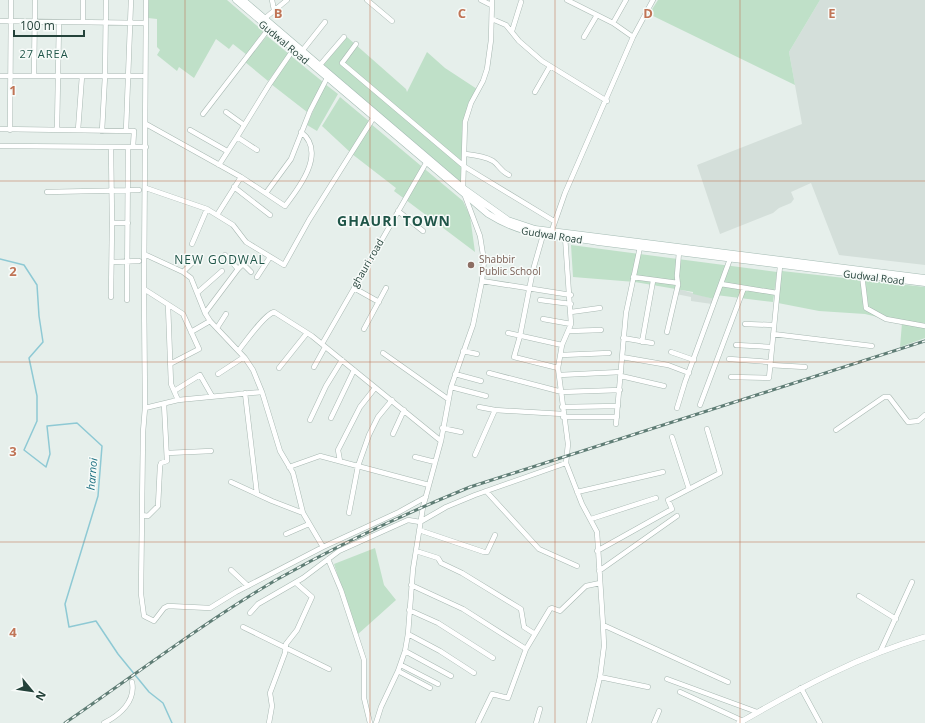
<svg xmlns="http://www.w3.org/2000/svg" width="925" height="723" viewBox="0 0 925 723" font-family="'Open Sans',sans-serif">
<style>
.built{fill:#d4dfda}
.green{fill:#bfe0c8}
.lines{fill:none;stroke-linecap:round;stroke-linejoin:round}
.stream{stroke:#8ec9d4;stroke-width:1.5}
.minor-casing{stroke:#a8b8b2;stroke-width:5.5}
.tertiary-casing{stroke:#a8b8b2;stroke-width:6}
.secondary-casing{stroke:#a4bbb3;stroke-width:7}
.minor{stroke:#fff;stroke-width:4.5}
.tertiary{stroke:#fff;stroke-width:5.5}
.secondary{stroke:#fff;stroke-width:6}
.rail-casing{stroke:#5f7d75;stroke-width:3}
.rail{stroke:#f7fbf9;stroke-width:1.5;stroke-dasharray:4.5;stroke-linecap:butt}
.grid{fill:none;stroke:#c07456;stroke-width:1;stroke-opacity:0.55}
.education-dot{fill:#8d6e63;stroke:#f7fbf9;stroke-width:1.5}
.labels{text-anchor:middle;stroke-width:3;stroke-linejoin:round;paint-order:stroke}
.street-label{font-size:10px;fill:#24423a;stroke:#f7fbf9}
.education-label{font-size:10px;fill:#785e54;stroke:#f7fbf9;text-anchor:start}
.neighbourhood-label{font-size:11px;letter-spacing:1px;fill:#1f5548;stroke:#f7fbf9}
.water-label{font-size:11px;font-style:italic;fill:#1c6f80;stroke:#f7fbf9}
.quarter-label{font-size:12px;letter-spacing:1px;fill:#1f5548;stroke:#f7fbf9}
.district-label{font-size:14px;font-weight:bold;letter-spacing:1px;fill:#1f5548;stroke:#f7fbf9}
.grid-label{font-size:13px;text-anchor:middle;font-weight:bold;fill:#c07456;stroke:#f7fbf9;stroke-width:3;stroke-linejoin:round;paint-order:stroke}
</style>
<rect width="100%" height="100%" fill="#e6efeb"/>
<path class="built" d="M820 0H925V265L839 255 811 183 791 192 794 199 791 203 779 208 773 213 720 234 697 165 802 124 789 52Z
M678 289 714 299 712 304 691 301V297L676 294Z"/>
<path class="green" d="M148 0H227L263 31 247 55 233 44 229 49 216 39 194 78 179 67 177 71 157 55 160 50 157 47V19L148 18Z
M658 0H820L789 52 795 85 649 14Z
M267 36 289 54 268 81 245 62Z
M347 37 406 89 407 92 427 52 445 68 477 89 465 123 461 182 323 65Z
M291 56 323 82 307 112 271 84Z
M325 84 338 94 317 131 307 125Z
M340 97 370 122 351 153 322 126Z
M371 124 463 201 470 216 475 252 394 191 396 188 352 154Z
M571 245 777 272 773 302 716 295 714 299 693 294V292L635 282 573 277Z
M782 271 925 287V338L900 347 902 323 865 314 819 311 778 303Z
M375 548 384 585 396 600 357 635 334 564Z"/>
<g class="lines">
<path class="stream" d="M0 259 24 265 37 285 39 316 43 342 29 358 37 396V421L24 450 46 467 50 454 47 426 77 423 102 446 98 496 65 604 69 627 96 621 118 654 149 692 163 703 172 723"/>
<defs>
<path id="minor" d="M83 0V22
M146 0 144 289 145 408 143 432 141 594 144 616 154 621 164 608 168 606 210 608 236 592 323 547 399 512 426 497
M272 0 274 10
M367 0 392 21
M481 0 491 5
M567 0 613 23 633 37
M264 19 287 0
M492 19 506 25 519 41 542 61 607 101
M0 21 144 23
M613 23 626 0
M512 31 521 2
M584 37 597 15
M356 44 342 63 348 68 465 167 554 221
M302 51 325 22
M320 65 344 37
M0 76H142
M34 76 35 0
M535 92 550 66
M226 112 244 125
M203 114 270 27
M146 124 241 177 285 206C299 188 327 152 301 132
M0 129 134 131 133 147 0 146
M10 130 11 0
M57 130 59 22
M78 130 82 76
M190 130 227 151
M102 131 105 76 106 0
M126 131 131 0
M133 147H146
M257 150 237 137 269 85 293 50
M465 154C474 155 484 156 493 161 499 165 500 171 509 175
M219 165 237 137
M234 187 270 215
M146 188 207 209 233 225 246 242 284 265 309 220 374 117
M463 189 465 122 471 103 483 81 487 69 491 40 492 0
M47 192 139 190
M266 193 291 159 310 111 327 78
M398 211 423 231
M217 215 241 177
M112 223H128
M551 233 565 193 633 37 653 0
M543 235 533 270 520 336 514 357 558 368
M565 236 571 324 562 345 558 368 568 444 566 463 582 504 597 532 603 625 604 646 600 677 589 723
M192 244 207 209
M144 254 183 272 191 278 205 313 210 321 245 358 253 370 262 392
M112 262 139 261
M238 269 243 264 251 272
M183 272 197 258
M862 275 866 308 886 319 925 326
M257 277 270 257
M633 277 678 283
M482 281 571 295
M721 284 777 293
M354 288 379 302
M144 289 183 314 199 349 170 364
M197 293 222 271
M111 297 112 223 111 147
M127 300 128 147
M540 300 571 304
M168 305 171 384 178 400
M571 312 600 308
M205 313 238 269 225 255
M543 319 571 324
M745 324 774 325
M217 328 226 314
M364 329 386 288
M570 331 601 330
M191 332 210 321
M667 332 678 285 677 276 679 252
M508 333 562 345
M773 334 872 346
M623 338 652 343
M642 342 653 281
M322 344 426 163
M736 345 772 347
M239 350C246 341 264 315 274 312L312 336 441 441
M463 351 477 354
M671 352 694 360
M383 353 448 399
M561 355 609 353
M622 357 668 365 689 373
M729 359 770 362
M770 365 805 367
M314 367 325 347
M279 368 307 333
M489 373 562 392 620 390
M218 374 244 357
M455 374 481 381
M559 375 621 372
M621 376 664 386
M731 377 769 378 780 266
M451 387 486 396
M174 391 200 375 212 396
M245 393 257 494
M700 405 744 288
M479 407 495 410 563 414
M562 407 618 406
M145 408 178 400 262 392 280 451 293 473 303 513 323 547
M677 408 685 382 730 259
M563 417H617
M331 418 354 370
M310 420 326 386 342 360
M616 424 626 313 640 247
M442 428 461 432
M836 430 884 397H889L908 422 918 421 925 415
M393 434 404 410
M672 437 689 489
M167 453 211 451
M475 455 495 410
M415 457 435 462
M340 461 338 450 360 407 375 388
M289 467 320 456 429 485
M231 482 272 501 303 513
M486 491 539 549 577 566
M577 492 663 472
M349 513 358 466 369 435 378 417 392 400
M142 515 148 516 158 506 160 466 161 463 167 461 164 404
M591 519 656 498
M419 530 484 552H487L495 535
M286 534 309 524
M416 551 438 558 441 563 462 573 521 609 524 627 535 634
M597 551 672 509 668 500 720 473 707 429
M328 559 341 590 364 660V698L370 723
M231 570 248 586
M599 571 677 516
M411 585 463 609 526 649
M859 596 896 619
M409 610 438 623 493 658
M250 613 258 604 303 578 339 551 408 520 420 522 446 507 475 495 566 463
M603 625 728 682
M243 627 329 669
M408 634 440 651 474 673
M405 651 451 676
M880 652 912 582
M401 665 438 684
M398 671 430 688
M600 677 648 687
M667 679 757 712
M801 688 820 723
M680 692 743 721
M104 723C120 715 136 701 132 682
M269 723 272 706 270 693 285 653 286 644 297 630 312 597 296 583
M376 723 381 707 398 671 405 651 408 634 413 569 423 507 441 441 451 387 473 325 482 281 484 261 480 236 465 196
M478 723 492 694 508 698 526 649 550 609 552 608 560 611 586 586 600 583
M536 723 540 709
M654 723 659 711"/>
<path id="tertiary" d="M739 723C798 689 859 656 925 637"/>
<path id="secondary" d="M236 0 488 214C526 238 556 235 598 242L925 283
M243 0 463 188 508 220 535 229 925 278"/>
</defs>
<use href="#minor" class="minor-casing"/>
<use href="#tertiary" class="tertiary-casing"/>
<use href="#secondary" class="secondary-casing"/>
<use href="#minor" class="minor"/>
<use href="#tertiary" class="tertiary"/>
<use href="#secondary" class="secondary"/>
<defs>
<path id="rail" d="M65 723C135 675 203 623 276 580 338 545 404 514 470 487L925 341"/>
</defs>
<use href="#rail" class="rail-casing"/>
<use href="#rail" class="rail"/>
</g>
<path class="grid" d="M185 0V723M370 0V723M555 0V723M740 0V723M0 181H925M0 362H925M0 542H925"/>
<circle class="education-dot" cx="471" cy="265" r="4"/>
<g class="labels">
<g class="street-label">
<text transform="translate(284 42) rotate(40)" y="4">Gudwal Road</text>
<text transform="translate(552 235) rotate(9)" y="4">Gudwal Road</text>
<text transform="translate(367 263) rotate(-60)" y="4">ghauri road</text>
<text transform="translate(874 277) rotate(7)" y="4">Gudwal Road</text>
</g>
<g class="education-label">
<text x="479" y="263">Shabbir<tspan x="479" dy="12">Public School</tspan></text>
</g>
<g class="neighbourhood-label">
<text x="44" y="58">27 AREA</text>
</g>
<g class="water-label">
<text transform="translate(92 474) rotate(-85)" y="4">harnoi</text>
</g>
<g class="quarter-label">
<text x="220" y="264">NEW GODWAL</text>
</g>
<g class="district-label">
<text x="394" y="226">GHAURI TOWN</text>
</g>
</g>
<g class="grid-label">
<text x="278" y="18">B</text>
<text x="462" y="18">C</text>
<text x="648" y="18">D</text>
<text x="832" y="18">E</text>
<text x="13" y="95">1</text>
<text x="13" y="276">2</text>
<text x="13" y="456">3</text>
<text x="13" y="637">4</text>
</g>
<g transform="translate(32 691) rotate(119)" stroke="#f7fbf9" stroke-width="3" paint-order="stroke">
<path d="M0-3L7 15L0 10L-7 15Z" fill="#24423a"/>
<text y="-6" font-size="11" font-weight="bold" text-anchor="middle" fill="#24423a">N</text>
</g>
<path d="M14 30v6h70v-6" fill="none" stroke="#24423a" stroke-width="2"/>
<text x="20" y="30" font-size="12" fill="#24423a" stroke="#f7fbf9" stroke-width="3" paint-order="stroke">100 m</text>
</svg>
